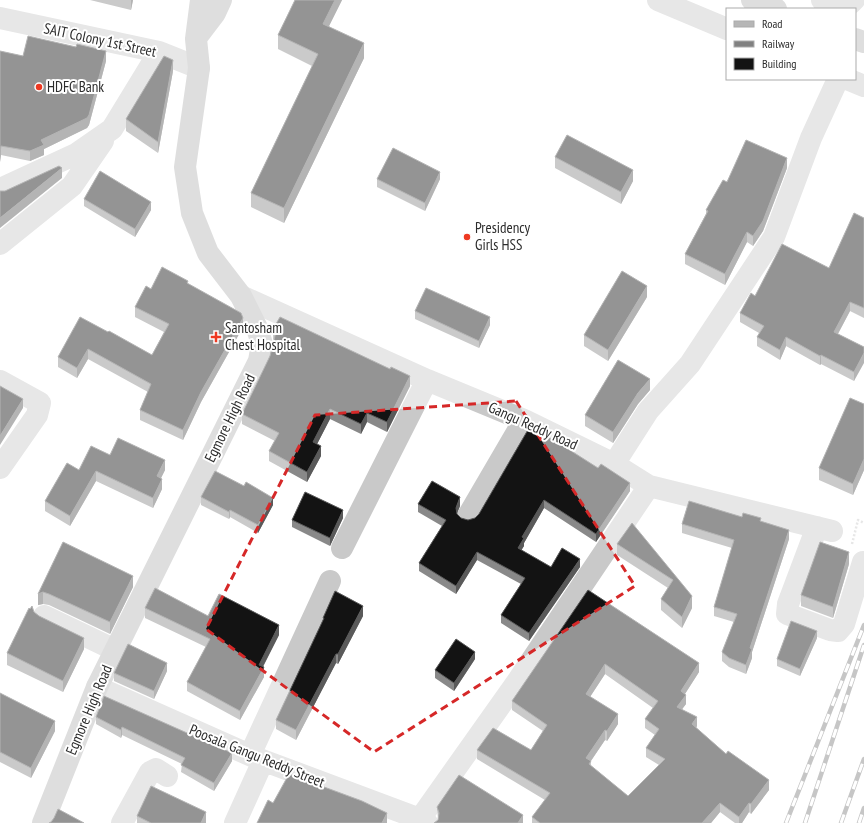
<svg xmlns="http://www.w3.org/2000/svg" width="864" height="823" viewBox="0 0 864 823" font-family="'PT Sans Narrow',sans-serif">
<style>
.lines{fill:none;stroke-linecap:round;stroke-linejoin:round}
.path{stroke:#c9c9c9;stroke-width:2.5;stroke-dasharray:2 2;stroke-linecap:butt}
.minor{stroke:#c9c9c9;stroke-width:22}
.secondary{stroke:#b6b6b6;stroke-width:22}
.rail-casing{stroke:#818181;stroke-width:4.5}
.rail{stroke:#fff;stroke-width:3;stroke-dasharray:9;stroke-linecap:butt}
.wall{fill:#898989;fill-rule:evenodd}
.shaded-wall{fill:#5a5a5a}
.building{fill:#131313;stroke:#5a5a5a;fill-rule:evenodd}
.marked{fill:none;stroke:#d62828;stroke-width:3;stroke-dasharray:8 5;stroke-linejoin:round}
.poi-dot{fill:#ee3922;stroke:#fff;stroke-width:1.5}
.labels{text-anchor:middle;stroke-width:4;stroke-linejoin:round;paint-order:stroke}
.street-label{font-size:15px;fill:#2c2c2c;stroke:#fff}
.poi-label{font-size:15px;fill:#2c2c2c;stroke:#fff;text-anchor:start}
</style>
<rect width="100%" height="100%" fill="#fff"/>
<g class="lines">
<path class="path" d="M852 544 858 520 864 523"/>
<path class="minor" d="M658 0 727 29
M822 0C834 5 844 12 854 0
M0 18 159 52 199 68
M847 79 864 86
M0 189 76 154 112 129 159 52
M0 244 72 186 103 141
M241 296 427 380 524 420 614 464 649 486 832 531
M0 381 40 403 37 415 0 468
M614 464 648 411 690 364 774 237 811 138 838 79
M468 516 524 420
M817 527 788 604 787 614 830 630 838 631 844 624 863 562
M342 548 427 380
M44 616 115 650
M97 687 254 757 420 819 427 823
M250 755 330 581
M122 823 150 772 156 769 167 776
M235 823 263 761
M417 823 519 679 649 486"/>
<path class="secondary" d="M752 0 776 9
M196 38 215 13 221 0
M855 39 864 42
M43 823 97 687 259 361 262 344 257 328 241 296 208 253 192 213 185 167 199 68 196 39 201 0"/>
<defs>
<path id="rail" d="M786 823 864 625
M805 823 864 645
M841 823 864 759
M859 823 864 808"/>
</defs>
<use href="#rail" class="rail-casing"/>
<use href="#rail" class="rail"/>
</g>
<path class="wall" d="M90 0H133L131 10Z
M295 0H342L329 26 364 58 284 223 251 207V193L312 66 278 49V35Z
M0 51 23 56 106 61 89 125 87 128 44 149V155L30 161 1 155 0 162Z
M173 71 158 153 126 131V119Z
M555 157 633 181 621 204 555 168Z
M787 168 763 231 753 246 747 242 725 285 685 264V254L706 214V210Z
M377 179H440L425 211 377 187Z
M84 199 151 210 135 237 84 206Z
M864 218V318L850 311 838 334 864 347 854 381 821 364 820 365 786 346 780 360 757 346V337L759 333 740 322V313L755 296 829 268Z
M188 284 243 327 201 402 183 440 140 420V410L148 392 88 359 77 378 58 367V357L108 332 152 355 164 332 135 317V307L151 289Z
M647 297 608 361 584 346V335Z
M415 311 490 325 479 348 415 319Z
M273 329 410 386 387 432 367 422 361 434 330 419 317 444 321 456 307 482 269 461V451L275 441 242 424V414L270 356 274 340 273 339Z
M650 390 638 404 613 443 585 426V415Z
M864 404V470L853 495 819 480V468Z
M529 428 630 491 596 542 544 508 524 543V546L521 550 551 567H580L529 641 501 623V615L521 584 477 560 456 594 419 571V563L442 526 418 512V504L460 506 457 513V514L461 518 468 520 475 518 479 514Z
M79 470H165L161 478 162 489 153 508 96 481 70 526 45 511V501Z
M244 486 273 505 258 533 230 517 229 519 201 505V497Z
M742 517 761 521 789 539 752 652V658L746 674 729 667 722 661V652L734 622 714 616V607L732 548 682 533V524Z
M343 518 330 546 292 527V520Z
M632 523 692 608 682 628 661 610V599L668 588 617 555V544Z
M63 542 133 587 110 634 49 605 43 604 38 605Z
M849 564 833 618 801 606V595Z
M588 590 699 672 685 694 686 704 682 709 697 726 696 728 769 790 751 814 749 812 742 823H735L720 812 711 823H532V817L545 800 477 759V750H531L543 731 512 710V701ZM605 674 653 708 645 719V728L655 735 646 748V757L659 765 628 796 591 766V761L605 740 607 741 618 724 590 697Z
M145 608 208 616 279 635 263 667 264 677 240 720 187 691V682L206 647 145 618Z
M34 612 84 649 63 692 7 665V653Z
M363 616 338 664 336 663 296 740 276 729V720L323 620V618Z
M817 638 800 676 777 666V659Z
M475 659 454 691 435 678V670Z
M167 671 154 699 114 681V673Z
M0 693 55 731 31 778 0 762Z
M96 717 232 761 214 791 181 772 182 764 122 735 121 738 96 724Z
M437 807 523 823 438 820Z
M137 816 206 823H137Z"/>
<path class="shaded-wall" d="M131 0H133L131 10Z
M335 0H342L323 38V24Z
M364 43V58L284 223V208Z
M106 51V61L89 125 87 128 44 149V155L30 161V151Z
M173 60V71L158 153V142Z
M1 146V155L0 162V152Z
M787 158V168L763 231 753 246V236Z
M62 168V178L0 228V218Z
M633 170V181L621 204V192Z
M440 172V179L425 211V203Z
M151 202V210L135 237V229Z
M747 232V242L725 285V274Z
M647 286V297L608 361V350Z
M850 302V311L834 341V332Z
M490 317V325L479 348V341Z
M243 318V327L201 402 183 440V430L201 392Z
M786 337V346L780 360V350Z
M88 349V359L77 378V368Z
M864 353V363L854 381V372Z
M821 355V364L820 365V356Z
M410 376V386L387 432V422Z
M650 379V390L638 404 613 443V432L638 393Z
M23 399V408L0 445V436Z
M330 409V419L313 452V442Z
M367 413V422L361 434V424Z
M321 446V456L307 482V472Z
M864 459V470L853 495V484Z
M165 460V470L157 486V476Z
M96 471V481L70 526V516Z
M162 479V489L153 508V498Z
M630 483V491L596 542V534Z
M460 497V506L456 516V508Z
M273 498V505L258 533V525Z
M544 500V508L524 543V546L518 556V548L522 537Z
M230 510V517L229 519V512Z
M343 510V518L330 546V538Z
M789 530V539L752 652V658L746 674V665L750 648Z
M477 552V560L456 594V586Z
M849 552V564L833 618V607Z
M580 559V567L529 641V633Z
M133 576V587L110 634V622Z
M43 592V604L38 605V594Z
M692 596V608L682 628V617Z
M363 606V616L338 664V654Z
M279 625V635L259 674V665Z
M817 631V638L800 676V669Z
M84 638V649L63 692V681Z
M475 652V659L454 691V683Z
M336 654V663L296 740V730Z
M167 663V671L154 699V691Z
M699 663V672L681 700V691Z
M605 664V674L586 703V694Z
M264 667V677L240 720V711Z
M686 695V704L677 716V707Z
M618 714V724L607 741V731Z
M697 717V726L692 734V724Z
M55 721V731L31 778V768Z
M122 727V735L121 738V730Z
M605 730V740L586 768V758Z
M232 753V761L214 791V783Z
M769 780V790L751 814V804Z
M720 803V812L711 823H702Z
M749 803V812L742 823H739V817Z
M206 812V823H201Z
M387 813V823H382Z
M523 815V823H518Z"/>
<path class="building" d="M295 0H335L323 24 364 43 284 208 251 193 318 54 278 35Z
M28 36 76 47 77 44 106 51 89 115 87 118 41 140 44 145 30 151 1 146 0 152V51L23 56Z
M164 56 173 60 158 142 126 119Z
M567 135 633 170 621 192 555 157Z
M746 140 787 158 763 221 753 236 747 232 725 274 685 254 708 211 706 210 723 180 727 182Z
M393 148 440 172 425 203 377 179Z
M59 166 62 168 0 218V191H5Z
M100 171 151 202 135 229 84 199Z
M854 213 864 218V308L850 302 834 332 864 347V353L854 372 821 355 820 356 786 337 780 350 757 337 764 326 740 313 751 293 755 296 782 244 829 268Z
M162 267 188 281 187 283 241 313 243 318 201 392 183 430 140 410 151 384 88 349 77 368 58 357 80 317 108 332 109 331 152 355 169 324 135 307 146 286 151 289Z
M622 271 647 286 608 350 584 335Z
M426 288 490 317 479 341 415 311Z
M280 317 390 369 391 367 410 376 387 422 367 413 361 424 330 409 313 442 321 446 307 472 269 451 279 433 242 414 270 356 276 332 273 329Z
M618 360 650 379 638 393 613 432 585 415Z
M0 386 23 399 0 436Z
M850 398 864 404V459L853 484 819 468Z
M529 428 554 440 598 468 601 464 630 483 596 534 544 500 522 537 524 538 518 548 551 567 562 548 580 559 529 633 501 615 525 578 477 552 456 586 419 563 446 520 418 504 432 481 460 497 456 508 457 514 461 518 468 520 475 518 479 514Z
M118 438 165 460 157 476 162 479 153 498 96 471 70 516 45 501 67 463 79 470 91 446 110 455Z
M215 471 244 486 246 482 273 498 258 525 230 510 229 512 201 497Z
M305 492 343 510 330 538 292 520Z
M689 501 742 517 743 513 761 518 760 521 789 530 750 648 752 649 746 665 729 658 722 652 737 614 714 607 734 540 682 524Z
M632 523 692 596 682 617 661 599 673 580 617 544Z
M63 542 133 576 110 622 49 594 43 592 38 594Z
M820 542 849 552 833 607 801 595Z
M155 588 208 616 219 594 279 625 259 665 264 667 240 711 187 682 210 639 145 608Z
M588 590 699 663 681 691 686 695 677 707 697 717 692 724 726 754 728 751 769 780 751 804 749 803 739 817 720 803 702 823H540L532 817 550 793 477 750 493 728 531 750 547 725 512 701ZM605 664 658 701 645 719 659 729 646 748 665 759 628 796 589 764 591 761 586 758 605 730 607 731 618 714 586 694Z
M335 591 363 606 338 654H336L296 730 276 720 324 618H323Z
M32 606 34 612 39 616 84 638 63 681 7 653 29 608 30 609Z
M791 621 817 631 800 669 777 659Z
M456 639 475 652 454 683 435 670Z
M128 644 167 663 154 691 114 673Z
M0 693 55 721 31 768 0 752Z
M104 696 232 753 214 783 181 765 185 758 122 727 121 730 96 717Z
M289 774 362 801 387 813 382 823H257L268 800 273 803Z
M459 775 523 815 518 823H434L438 820 439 813 437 807Z
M151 786 206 812 201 823H151L137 816Z
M58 809 84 823H49L51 822 54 818Z"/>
<path d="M0 0H864V823H0ZM516 401 635 586 374 752 206 629 315 415Z" fill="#fff" fill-opacity=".55" fill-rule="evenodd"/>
<path class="marked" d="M516 401 635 586 374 752 206 629 315 415Z"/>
<g class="poi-dot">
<circle cx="39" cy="87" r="4"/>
<circle cx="467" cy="237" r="4"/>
<path d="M214 331h4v4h4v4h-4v4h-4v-4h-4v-4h4z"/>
</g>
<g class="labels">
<g class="street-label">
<text transform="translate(100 40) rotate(12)" y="5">SAIT Colony 1st Street</text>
<text transform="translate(230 418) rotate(-64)" y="5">Egmore High Road</text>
<text transform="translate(533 426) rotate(24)" y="5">Gangu Reddy Road</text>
<text transform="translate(89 710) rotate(-67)" y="5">Egmore High Road</text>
<text transform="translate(257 756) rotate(22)" y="5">Poosala Gangu Reddy Street</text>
</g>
<g class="poi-label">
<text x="47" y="92">HDFC Bank</text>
<text x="475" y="233">Presidency<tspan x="475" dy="17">Girls HSS</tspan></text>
<text x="225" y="333">Santosham<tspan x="225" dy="17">Chest Hospital</tspan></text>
</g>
</g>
<rect x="726" y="8" width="130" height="72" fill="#ffffff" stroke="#ababab"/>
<rect x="734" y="21" width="20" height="6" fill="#b6b6b6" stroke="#ababab"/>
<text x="762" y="28" font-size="12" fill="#2c2c2c">Road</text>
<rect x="734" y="41" width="20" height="6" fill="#818181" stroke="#ababab"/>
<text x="762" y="48" font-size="12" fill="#2c2c2c">Railway</text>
<rect x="734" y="58" width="20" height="12" fill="#131313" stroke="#ababab"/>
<text x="762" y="68" font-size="12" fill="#2c2c2c">Building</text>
</svg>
